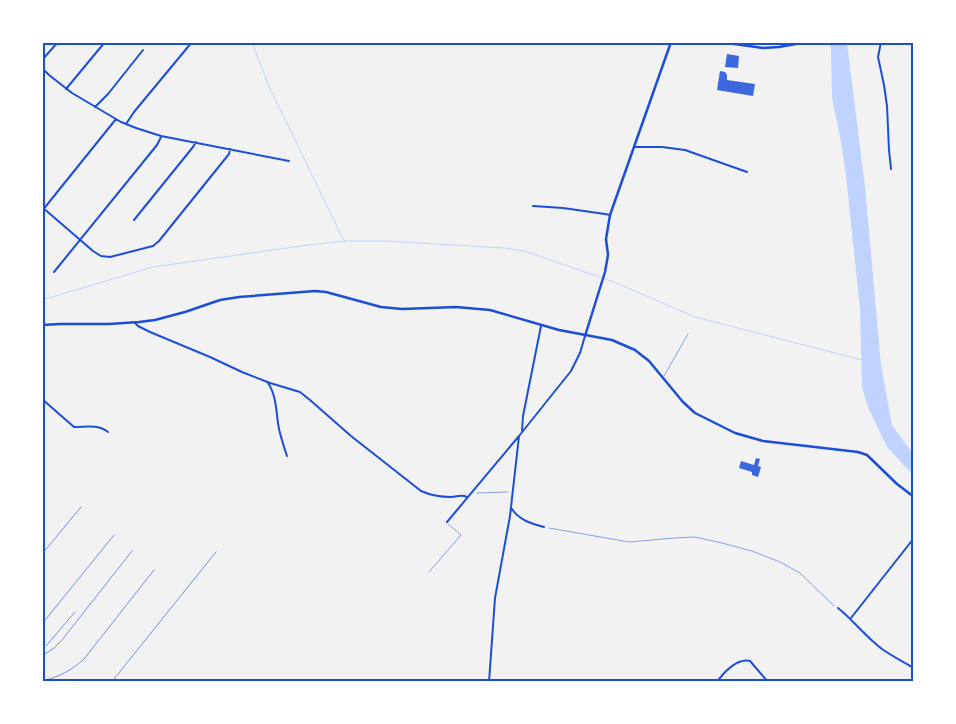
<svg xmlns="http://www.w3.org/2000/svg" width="956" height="724" viewBox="0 0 956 724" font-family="'Roboto Condensed',sans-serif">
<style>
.water{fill:#bfd3fe}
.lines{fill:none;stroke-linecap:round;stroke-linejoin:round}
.stream{stroke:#bfd3fe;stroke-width:1}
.building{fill:#3d67dc}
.path{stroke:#1d4ed8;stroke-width:0.5}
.service{stroke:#1d4ed8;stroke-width:0.5}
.minor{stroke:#1d4ed8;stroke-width:2}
.tertiary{stroke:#1d4ed8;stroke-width:2.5}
.secondary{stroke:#1d4ed8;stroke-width:2.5}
.rail{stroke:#7290e2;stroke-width:1}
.neatline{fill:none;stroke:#1d4ed8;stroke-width:2}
</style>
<rect width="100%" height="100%" fill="#f2f2f2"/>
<path class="water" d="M829 43H847L865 187 881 365 892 425 913 454V475L887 447 868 407 862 387 860 309 846 175 841 142 832 98 831 49Z"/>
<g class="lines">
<path class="stream" d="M252 42 268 84 342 237 345 241
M42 300 153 267 308 245 346 241H386L504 248 524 251 614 282 695 317 862 360"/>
</g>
<path class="building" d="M727 54 739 56 738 68 725 67Z
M720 71 725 72 727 75V80L755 84 753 96 717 90Z
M756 458 760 459 758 466 761 467 758 477 752 475V472L739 468 741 461 754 465Z"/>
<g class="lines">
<path class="path" d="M477 493 508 492
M549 528 629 542 674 538 695 537 722 543 752 551 780 562 800 573 834 606"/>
<path class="service" d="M664 376 688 334
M429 572 461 535 448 524"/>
<path class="minor" d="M881 42 878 57 884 85 887 106 889 150 891 169
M42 60 58 42
M42 68 49 75 72 93 121 122 136 128 161 136 289 161
M66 89 105 42
M95 107 108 94 143 50
M126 124 134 112 192 42
M635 147H662L685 150 747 172
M533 206 563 208 605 214 610 215
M42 207 93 251 101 256 110 257 153 246 159 241 229 154 230 149
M42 211 116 119
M134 220 193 147 196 142
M54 272 157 145 161 137
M135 323 138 326 150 332 210 357 242 372 270 383 300 392 310 400 351 436 421 491C430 495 441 497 451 497 457 497 461 494 467 497
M268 383C277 396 276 414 279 429 281 438 284 447 287 456
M42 399 74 427C86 427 98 424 108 432
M522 431 523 416 541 326
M512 509C519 520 532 524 544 527
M447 522 519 436 571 371 580 353 585 336
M838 608C854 621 866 637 882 649 892 656 903 662 914 668
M851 618 914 538
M489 682 495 598 510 516 519 436
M717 682C724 672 737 658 750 661L768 682"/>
<path class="tertiary" d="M42 325 60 324H109L139 322 155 320 185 312 220 300 239 297 315 291 326 292 381 307 402 309 456 307 490 310 559 330 612 340 635 350 649 361 683 402 695 413 735 433 763 441 858 452 867 455 897 484 914 497
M585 336 605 272 608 255 606 239 610 215 671 42"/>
<path class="secondary" d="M720 42 763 48 779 47 807 42"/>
<path class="rail" d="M42 554 81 507
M42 624 114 535
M46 646 75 612
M42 656 54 648 62 640 132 551
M114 679 216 552
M42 681C59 677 72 670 84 659L154 570"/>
</g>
<rect width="956" height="724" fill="none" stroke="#ffffff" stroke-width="88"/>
<rect x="44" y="44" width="868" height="636" class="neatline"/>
</svg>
